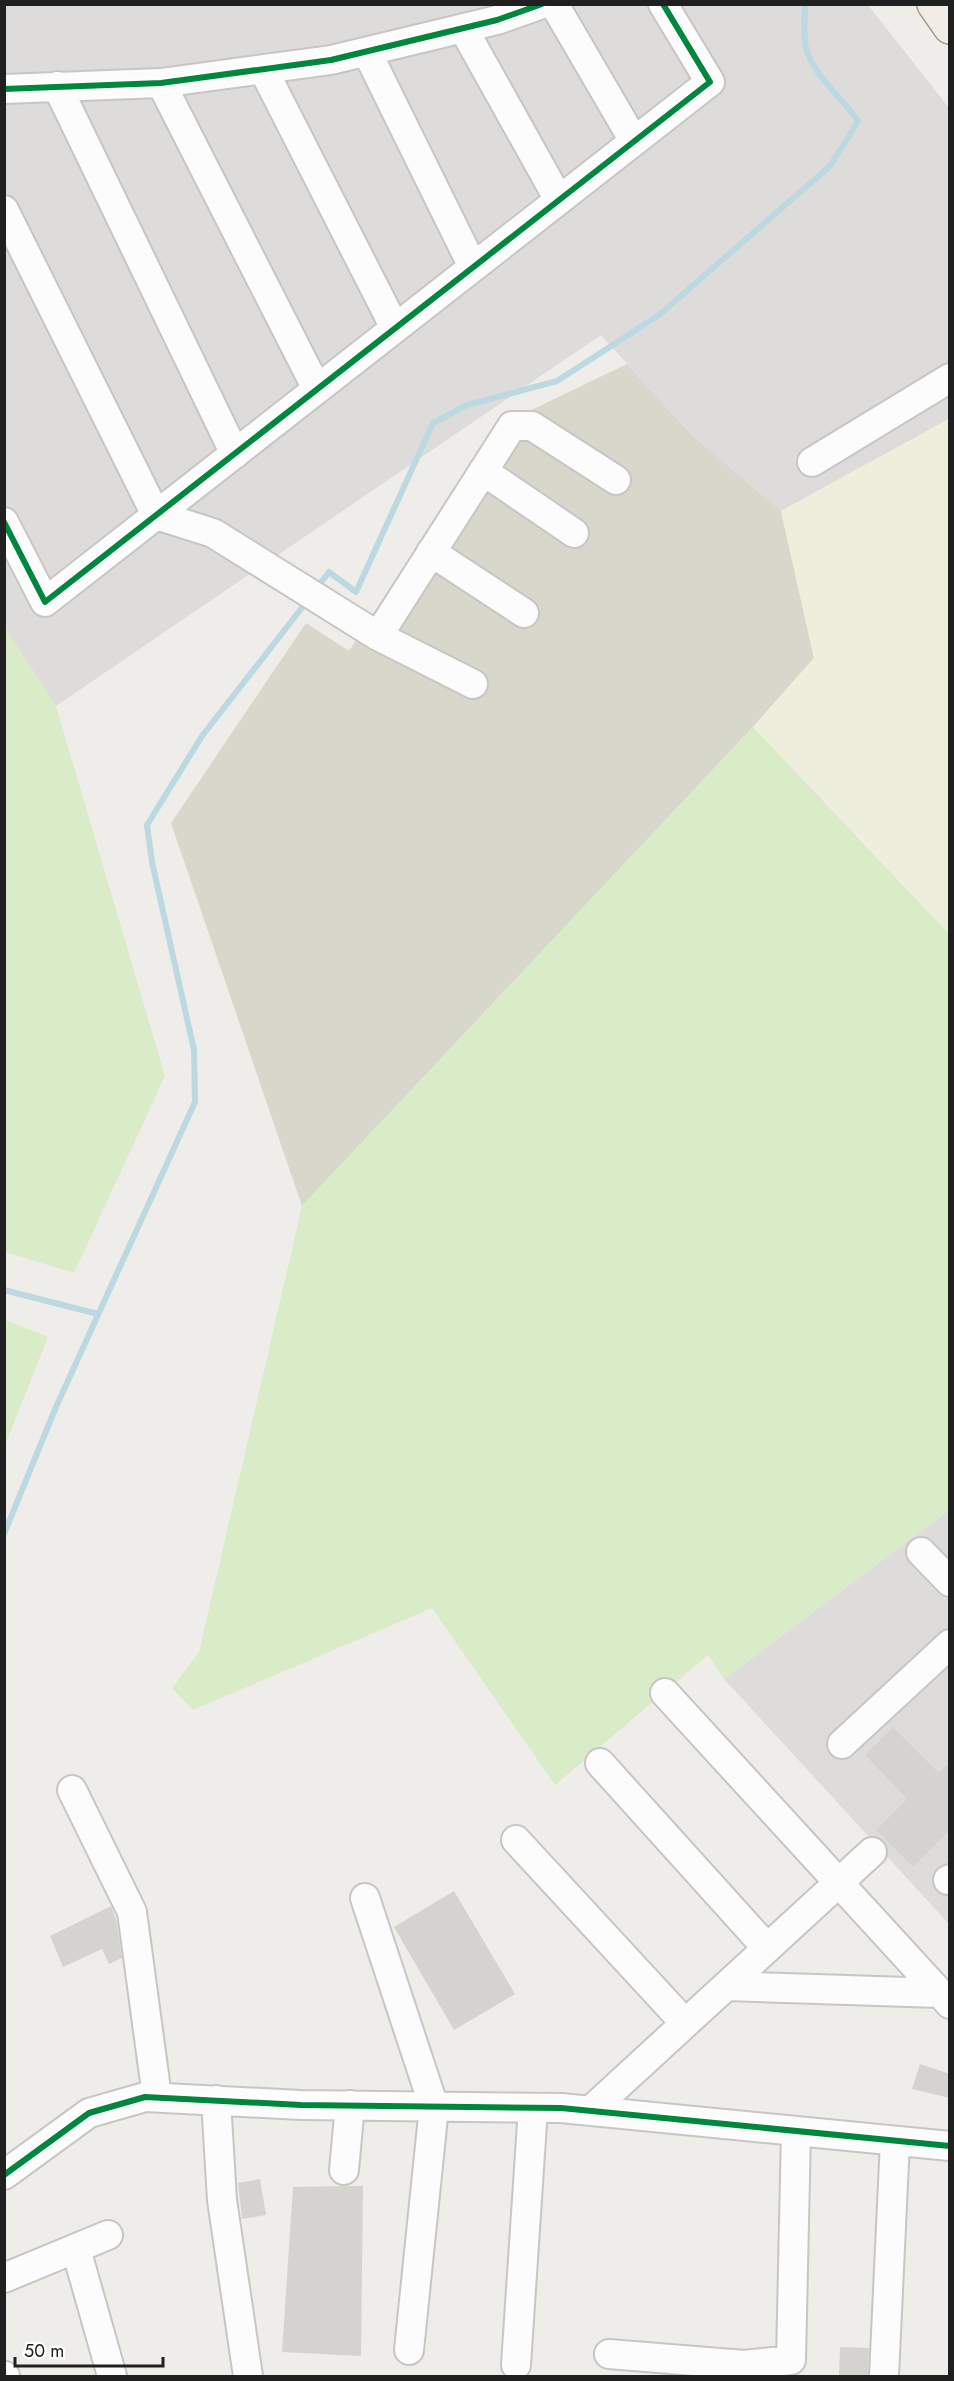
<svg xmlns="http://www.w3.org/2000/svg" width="954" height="2381" viewBox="0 0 954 2381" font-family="Jost,sans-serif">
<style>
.residential{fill:#dddcda}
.construction{fill:#d7d8cb}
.farmland{fill:#edefdc}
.grass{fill:#daecc7}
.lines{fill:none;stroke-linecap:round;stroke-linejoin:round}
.stream{stroke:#bcd9e2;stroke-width:6}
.building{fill:#d5d3d0}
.minor-casing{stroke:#c7c6c5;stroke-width:32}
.major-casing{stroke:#a59c85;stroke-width:36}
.minor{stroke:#fcfcfc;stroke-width:28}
.major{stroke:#f1ede6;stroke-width:33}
.cycleway-casing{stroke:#fff;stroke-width:10}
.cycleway{stroke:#00873e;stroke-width:6}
</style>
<rect width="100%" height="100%" fill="#eeede9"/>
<path class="residential" d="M4 5H868L949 108V419L781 511 692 435 601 335 56 706 5 628Z
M949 1510V1924L724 1679Z"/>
<path class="construction" d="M627 364 692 435 781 511 814 658 753 727 302 1206 171 823 306 623 349 651 494 428Z"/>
<path class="farmland" d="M949 419V934L753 727 814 658 781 511Z"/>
<path class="grass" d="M5 628 56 706 165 1076 74 1273 5 1252Z
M753 727 949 934V1510L724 1679 708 1655 555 1785 432 1608 193 1710 172 1688 199 1652 302 1206Z
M5 1320 48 1337 5 1445Z"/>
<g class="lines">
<path class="stream" d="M316 589 329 572 356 592 433 423 467 405 557 381 659 315 830 166 858 121C842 97 814 77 806 48 803 35 805 18 805 4
M4 1290 98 1314
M4 1534 56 1407 195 1102 194 1050 152 862 147 825 202 736 308 600"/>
</g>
<path class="building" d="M893 1727 939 1773 950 1762V1830L913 1867 876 1830 907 1799 865 1755Z
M454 1891 515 1994 454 2030 394 1927Z
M111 1906 116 1919 122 1958 109 1964 102 1949 63 1967 50 1936Z
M920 2064 950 2074V2098L912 2089Z
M260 2179 266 2215 242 2219 238 2183Z
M345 2186H363L361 2356 282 2352 293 2187Z
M840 2347 869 2348 868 2376H839Z"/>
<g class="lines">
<defs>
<path id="minor" d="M554 4 634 141
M463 28 559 200
M367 52 473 267
M263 69 395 328
M161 83 317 389
M57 86 235 454
M4 89 161 83 331 60 497 20 542 4
M4 210 156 515 213 533 378 636 512 426H532L616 480
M812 462 950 378
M483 471 574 533
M4 522 45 602 710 82 663 4
M431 552 524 613
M378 636 473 684
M921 1552 950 1582
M665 1693 950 2004
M842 1744 950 1644
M600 1763 767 1948
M72 1790 132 1912 157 2097
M516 1840 685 2023
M948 1880 950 1879
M365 1898 434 2107 409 2350
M726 1986 939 1993
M216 2100 222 2200 248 2376
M590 2111 872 1852
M344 2170 350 2105
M4 2175 89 2113 145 2097 301 2105 561 2108 950 2146
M76 2249 112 2376
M4 2278 108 2235
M609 2354 744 2365 791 2360 796 2131
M516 2365 533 2108
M4 2376H5
M884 2376 895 2141"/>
<path id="major" d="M934 4 950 27"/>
</defs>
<use href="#minor" class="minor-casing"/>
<use href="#major" class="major-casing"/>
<use href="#minor" class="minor"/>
<use href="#major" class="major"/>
<defs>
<path id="cycleway" d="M4 89 161 83 331 60 497 20 542 4
M4 522 45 602 710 82 663 4
M4 2175 89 2113 145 2097 301 2105 561 2108 950 2146"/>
</defs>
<use href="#cycleway" class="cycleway-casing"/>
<use href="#cycleway" class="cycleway"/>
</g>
<rect width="954" height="2381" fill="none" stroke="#202020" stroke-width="12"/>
<path d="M15 2357v9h148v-9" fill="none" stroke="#202020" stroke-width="3"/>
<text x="24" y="2357" font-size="18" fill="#202020" stroke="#ffffff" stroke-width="4.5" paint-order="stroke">50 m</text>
</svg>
